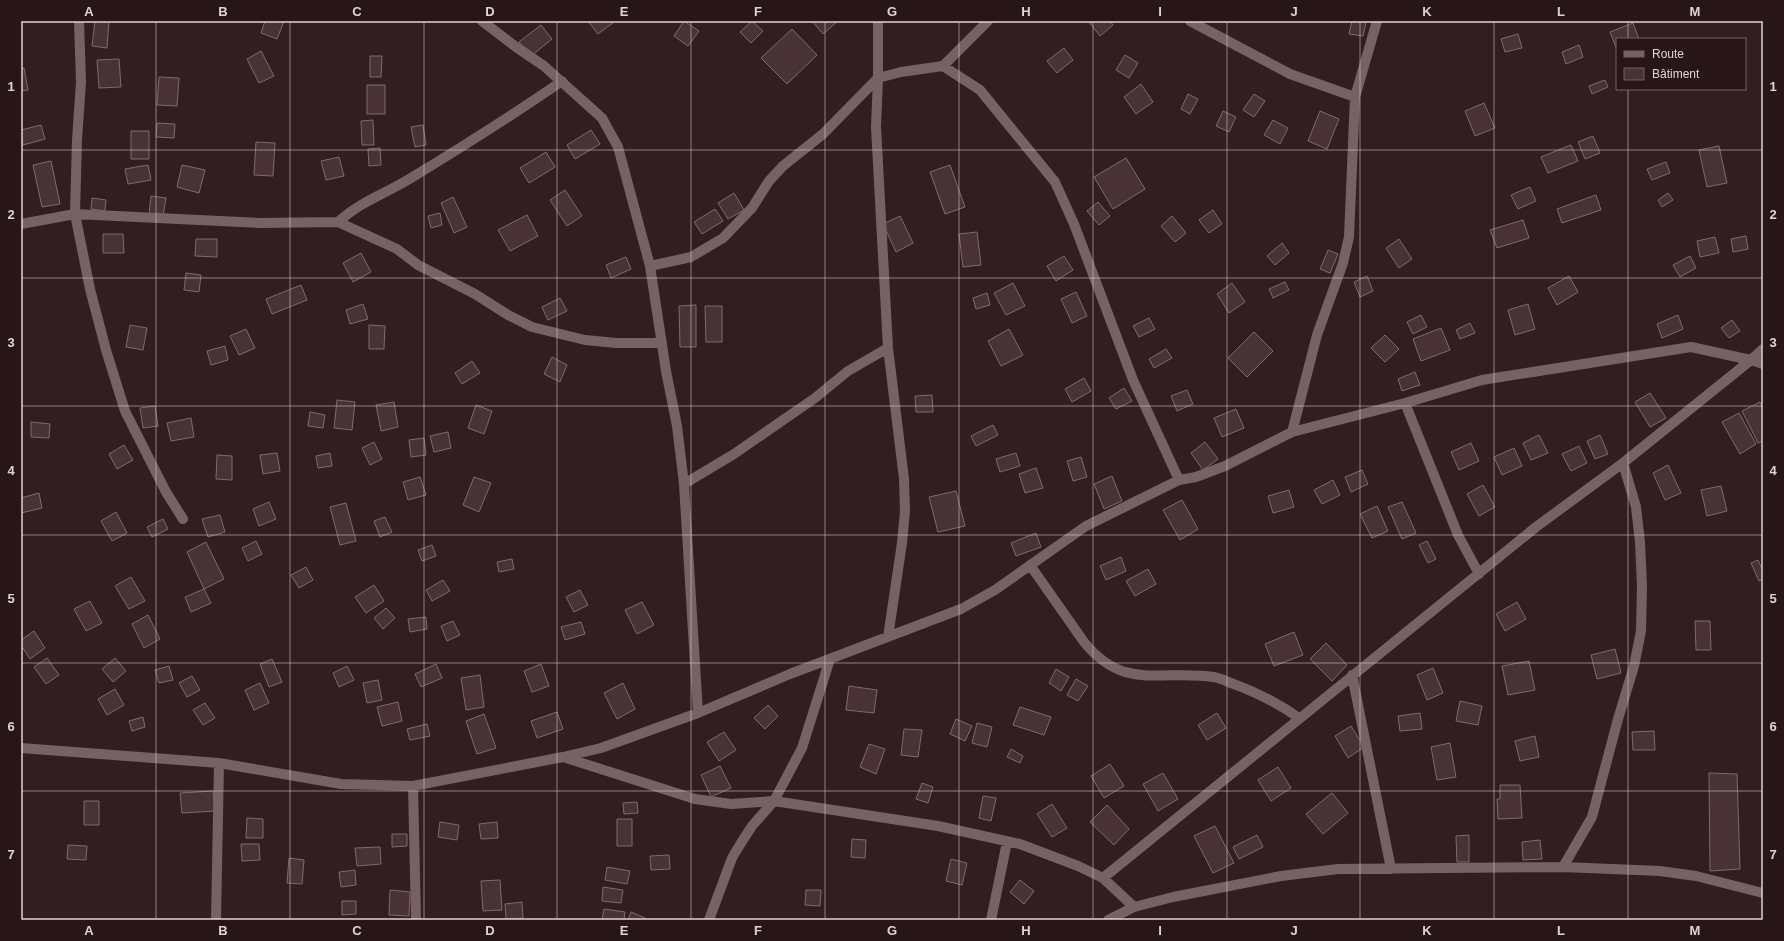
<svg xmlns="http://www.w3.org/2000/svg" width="1784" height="941" viewBox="0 0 1784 941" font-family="Helvetica,sans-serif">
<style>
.building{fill:#483235;stroke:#81696c}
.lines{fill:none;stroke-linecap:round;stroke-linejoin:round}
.minor{stroke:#786163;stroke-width:10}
.grid{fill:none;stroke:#e0d2d3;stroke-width:1;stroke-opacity:0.55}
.neatline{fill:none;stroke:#e0d2d3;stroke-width:1.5}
.grid-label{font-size:13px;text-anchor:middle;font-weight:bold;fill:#e0d2d3}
</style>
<rect width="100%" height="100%" fill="#321e20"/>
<path class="building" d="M95 21H109L107 48 92 46Z
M265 21H284L277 39 261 33Z
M588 21H613L614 22 598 34Z
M684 21 699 31 688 46 674 36Z
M752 21 763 31 751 43 740 32Z
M812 21H838L823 34Z
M1088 21H1110L1113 25 1100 36Z
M1352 21 1366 22 1363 36 1349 34Z
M1633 23 1639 39H1617V50L1610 32Z
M541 25 552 39 531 56 519 42Z
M792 29 817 55 787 84 761 58Z
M1518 34 1522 48 1505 52 1501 39Z
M1579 45 1583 57 1566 64 1562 52Z
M1064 48 1073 60 1057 73 1047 61Z
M261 51 274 76 259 83 247 59Z
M1125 55 1138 63 1129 78 1116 70Z
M370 56H382L381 77H370Z
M119 59 121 87 99 88 97 60Z
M24 68 28 90 21 91V69Z
M159 77 179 78 177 106 157 105Z
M1605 80 1608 87 1592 94 1589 86Z
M1141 84 1153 102 1136 114 1124 97Z
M367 85H385V114H367Z
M1188 94 1198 99 1190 114 1181 109Z
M1254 94 1265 101 1254 117 1243 110Z
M1484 103 1495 128 1475 136 1465 111Z
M1223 111 1236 117 1229 132 1216 126Z
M1320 111 1339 119 1327 149 1308 141Z
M373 120 374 145H362L361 121Z
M1273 120 1288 128 1280 144 1264 135Z
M157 123 175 124 174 138 156 137Z
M41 125 45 139 23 145 21 130Z
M423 125 426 145 415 147 411 127Z
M591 130 600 144 575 159 567 145Z
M131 131H149V159H131Z
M1593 136 1600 153 1585 159 1578 142Z
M256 142 275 143 273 176 254 175Z
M1571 145 1578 161 1548 173 1541 157Z
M1719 146 1727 183 1707 187 1699 150Z
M380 148 381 165 369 166 368 149Z
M546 152 555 167 529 183 520 168Z
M339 157 344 176 326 180 321 161Z
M1126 158 1145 189 1113 209 1094 177Z
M51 161 60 204 42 207 33 165Z
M1666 162 1670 173 1652 180 1647 169Z
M148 165 151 180 128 184 125 169Z
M182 165 205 170 199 193 177 187Z
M950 165 965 207 945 214 930 172Z
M1530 187 1536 201 1518 209 1511 195Z
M565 190 582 216 567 226 550 200Z
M734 193 744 210 728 219 718 203Z
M1668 193 1673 200 1662 207 1658 200Z
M1596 195 1601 210 1562 223 1557 209Z
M151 196 166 198 163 216 149 214Z
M453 197 467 227 454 233 441 203Z
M92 198 106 200 105 211 91 209Z
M1098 202 1110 216 1099 225 1087 211Z
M715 209 723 221 702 234 694 222Z
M1213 210 1222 224 1209 233 1199 220Z
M440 213 442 225 431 228 428 216Z
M527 215 538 236 510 251 498 230Z
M900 216 913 243 896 252 883 224Z
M1172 216 1186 233 1175 242 1161 226Z
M1523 220 1529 238 1497 248 1490 230Z
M977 232 981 265 963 267 959 234Z
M103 234H123L124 253H103Z
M1746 236 1748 249 1733 252 1731 239Z
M1715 237 1719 253 1700 257 1697 241Z
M196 239H217V257L195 256Z
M1399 239 1412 259 1399 268 1386 248Z
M1282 243 1289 253 1275 265 1267 256Z
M1328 250 1338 254 1330 273 1320 269Z
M361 253 371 272 353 282 343 263Z
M1064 256 1073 270 1056 281 1047 266Z
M1690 256 1696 268 1680 277 1673 265Z
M626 257 631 269 611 278 606 265Z
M186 273 201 275 199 292 184 290Z
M1367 276 1373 291 1360 297 1354 282Z
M1569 276 1578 292 1557 305 1548 288Z
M1285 282 1289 290 1273 298 1269 289Z
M1013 283 1025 306 1006 315 994 293Z
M1232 283 1245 302 1229 313 1217 294Z
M301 285 307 300 272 314 266 299Z
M1076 292 1087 316 1072 323 1061 299Z
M987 293 990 305 976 309 973 298Z
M560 298 567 311 548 320 542 307Z
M363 304 368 319 350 324 346 310Z
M1528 304 1535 329 1515 335 1508 310Z
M696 305V347H680L679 306Z
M705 306H722V342H706Z
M1421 315 1427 327 1413 334 1407 322Z
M1678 315 1683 329 1662 338 1657 324Z
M1149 318 1155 329 1139 337 1133 326Z
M1732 320 1740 331 1729 338 1721 328Z
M1470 323 1475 333 1460 339 1456 330Z
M130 325 147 328 143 350 126 347Z
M369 325 385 326 384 349H369Z
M1441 328 1450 350 1421 361 1413 339Z
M246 329 255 348 239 355 230 336Z
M1009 329 1023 355 1001 366 988 341Z
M1254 332 1273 351 1247 377 1228 358Z
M1385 335 1399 349 1385 362 1371 348Z
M225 346 228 360 211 365 207 351Z
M1166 349 1172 358 1154 368 1149 359Z
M552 357 567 365 560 382 544 374Z
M472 361 480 373 462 384 455 373Z
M1415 372 1420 385 1402 391 1398 379Z
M1084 378 1091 391 1072 402 1065 389Z
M1124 388 1132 401 1116 409 1109 398Z
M1187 390 1193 404 1177 411 1171 396Z
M1650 393 1666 418 1650 427 1635 402Z
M932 395 933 412H916L915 396Z
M337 400 355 402 352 430 334 428Z
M394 402 398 427 381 431 376 405Z
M1760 402 1763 408V441L1758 443 1742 411Z
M476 405 492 411 484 434 468 428Z
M155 406 158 426 143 428 140 408Z
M1236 409 1244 428 1222 437 1214 418Z
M310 412 325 415 323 428 308 426Z
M1739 413 1756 444 1740 454 1722 422Z
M191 418 194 437 171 441 167 423Z
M31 422 50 424 49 438 31 437Z
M993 425 998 435 976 446 971 436Z
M448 432 451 448 434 452 430 436Z
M1539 435 1548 453 1531 460 1523 443Z
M1600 435 1608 454 1595 459 1587 441Z
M424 438 426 455 411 457 409 440Z
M374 442 382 459 370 465 362 448Z
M1205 442 1218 459 1203 470 1191 453Z
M1471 443 1479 461 1459 470 1451 452Z
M124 445 133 460 117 469 109 454Z
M1579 446 1587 463 1571 471 1562 454Z
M1514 448 1522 466 1502 475 1494 457Z
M277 453 280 471 263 474 260 455Z
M330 453 332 466 318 468 316 456Z
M1016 453 1020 466 1000 472 996 459Z
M217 455 232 456V480L216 479Z
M1081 457 1087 477 1073 481 1067 461Z
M1668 465 1681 493 1665 500 1653 473Z
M1036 468 1043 488 1025 493 1019 474Z
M1362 470 1368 484 1351 492 1345 477Z
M1112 476 1122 501 1104 509 1094 484Z
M420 477 426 495 408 500 403 482Z
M474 477 491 483 479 512 463 505Z
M1333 480 1340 495 1322 504 1314 490Z
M1483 485 1495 507 1479 516 1467 494Z
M1721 486 1727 511 1707 516 1701 490Z
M1289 490 1294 507 1273 513 1268 496Z
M956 491 965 526 938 532 929 497Z
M39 493 42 508 21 513V498Z
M1182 500 1198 529 1180 540 1163 510Z
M269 502 276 519 259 526 253 509Z
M1402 502 1416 533 1402 539 1388 507Z
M346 503 356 541 340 545 330 507Z
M1377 506 1388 531 1372 538 1360 514Z
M116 512 127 533 112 541 101 521Z
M220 515 225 532 208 537 202 519Z
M385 517 392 532 380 537 374 521Z
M163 519 168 529 152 537 147 527Z
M1036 533 1041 547 1016 556 1011 543Z
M256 541 262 554 248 561 242 548Z
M1427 541 1436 559 1428 563 1419 545Z
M206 542 224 579 204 589 187 552Z
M432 545 436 556 422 561 418 550Z
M1121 557 1126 571 1106 580 1100 566Z
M512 559 514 569 499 572 497 562Z
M1758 560 1763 571V579L1759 581 1751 563Z
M306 567 313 580 299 588 291 575Z
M1148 569 1156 584 1135 596 1126 581Z
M131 577 145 601 129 609 115 586Z
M443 580 450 591 432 601 426 590Z
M374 585 384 601 366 613 355 597Z
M204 589 211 603 191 612 185 597Z
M580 590 588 605 574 612 566 597Z
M90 601 102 623 86 631 74 609Z
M642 602 654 625 637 634 625 610Z
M1517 602 1526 619 1505 631 1496 614Z
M386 608 395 618 383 629 374 618Z
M148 615 160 639 144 648 132 624Z
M426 617 427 629 410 632 408 619Z
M453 621 460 635 447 641 441 626Z
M1695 621H1710L1711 650H1696Z
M581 622 585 634 565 640 561 627Z
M34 631 45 648 30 659 21 645V640Z
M1294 632 1303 655 1274 666 1265 644Z
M1326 643 1347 665 1332 681 1310 659Z
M1615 649 1621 673 1597 679 1591 655Z
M47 658 59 675 46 684 34 667Z
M115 658 126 671 113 682 102 669Z
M272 659 282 682 269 687 260 664Z
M1529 661 1535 690 1508 695 1502 666Z
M436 664 442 678 421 687 415 674Z
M541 664 549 686 532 692 524 671Z
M169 666 173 680 159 683 155 670Z
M347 666 354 680 339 687 333 673Z
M1433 668 1443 693 1427 700 1417 675Z
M1056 669 1069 677 1061 691 1049 683Z
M480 675 484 707 466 710 461 678Z
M192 676 200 690 187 697 179 683Z
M1076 679 1088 686 1078 701 1067 695Z
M378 680 382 700 367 703 363 683Z
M260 683 269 703 254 710 245 690Z
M623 683 635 709 617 719 604 693Z
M849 686 877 690 874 713 846 710Z
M115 689 124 705 107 715 98 699Z
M1460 701 1482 706 1478 725 1456 721Z
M398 702 402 721 382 726 377 707Z
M205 703 215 718 203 725 193 710Z
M768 705 778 716 765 729 754 718Z
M1020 707 1051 717 1044 735 1013 725Z
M557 712 563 729 537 738 531 721Z
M1217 713 1226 728 1207 740 1198 725Z
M1420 713 1422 729 1400 731 1398 716Z
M484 714 496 748 477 754 466 721Z
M143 717 145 727 132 731 129 721Z
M956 719 972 726 965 741 950 734Z
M977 723 992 727 987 747 972 743Z
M427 724 430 736 410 740 407 729Z
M1351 726 1364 747 1348 758 1335 736Z
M904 729 922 730 918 757 901 755Z
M1654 731 1655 750H1633L1632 732Z
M724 732 736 750 719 761 707 742Z
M1535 736 1539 757 1520 761 1515 741Z
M1450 743 1456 777 1437 780 1431 747Z
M869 744 885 749 876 774 860 767Z
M1011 749 1023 756 1020 763 1007 757Z
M1110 764 1124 786 1104 798 1091 776Z
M720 766 731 788 711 797 701 775Z
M1278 767 1291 788 1271 801 1258 780Z
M1163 773 1178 799 1158 811 1143 784Z
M1709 773 1737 774 1740 869 1710 871Z
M922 783 933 787 928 803 916 799Z
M1500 785H1520L1522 818 1498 819 1497 799H1500Z
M213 791 215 811 182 813 180 793Z
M1332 793 1348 813 1323 834 1306 814Z
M983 796 996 798 991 821 979 818Z
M84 801H99V825H84Z
M637 802 638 813 624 814 623 803Z
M1052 804 1067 828 1052 837 1037 814Z
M1107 805 1129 829 1114 845 1090 822Z
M247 818 263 819V838H246Z
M617 819H632V846H617Z
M440 822 459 825 457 840 438 837Z
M497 822 498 838 481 839 479 824Z
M1215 826 1234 863 1213 873 1194 836Z
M392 834H407V846L392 847Z
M1257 835 1263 847 1239 859 1233 847Z
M1469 835V862H1457L1456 836Z
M852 839 866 840 865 858 851 857Z
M1540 840 1542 859 1523 860 1522 842Z
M241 844H259L260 860 242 861Z
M68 845 87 846 86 860 67 859Z
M380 847 381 864 357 866 355 848Z
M669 855 670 869 651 870 650 856Z
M289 858 304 860 302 884 287 883Z
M951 859 967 863 962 885 946 881Z
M607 867 630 871 627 884 605 880Z
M355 870 356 885 341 887 339 872Z
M500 880 502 910 483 911 481 881Z
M1020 880 1034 891 1024 904 1010 892Z
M603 887 623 890 621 903 602 901Z
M390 890 410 892 409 916 389 915Z
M806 890H821L820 906 805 905Z
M342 901H356V914L342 915Z
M522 902 523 918 506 919 505 904Z
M604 909 625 912 624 920H602Z
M631 912 645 918 644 920H628Z"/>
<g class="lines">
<path class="minor" d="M79 21 81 82 77 140 75 214 90 289 106 350 125 411 166 492 183 519
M482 21 516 47 544 66 602 118 618 147 650 266 666 371 677 426 684 484 698 713
M878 21V78L876 127 888 348 904 479 905 511 902 543 888 637
M1190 21 1290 74 1355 97
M943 66 988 21
M338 222C361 201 385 194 411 178 462 147 513 115 562 81
M21 224 75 214 259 223 338 222 397 249 418 265 475 294 508 315 532 327 585 340 616 343H662
M650 266 691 257 723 238 752 208 769 181 783 166 823 134 878 78 901 72 943 66 980 90 1055 182 1074 224 1133 380 1179 480
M1405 403 1458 535 1479 574
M1292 432 1317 335 1343 263 1349 237 1355 97 1377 21
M684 484 734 454 815 398 848 371 888 348
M1030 565 1084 642C1124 692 1161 669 1214 677 1220 678 1226 681 1231 683 1256 692 1278 703 1299 718
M1352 675 1391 869
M21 748 219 763 341 784 413 786 563 757 601 748 698 713 790 674 961 609 995 590 1086 526 1179 480 1196 477 1225 466 1292 432 1405 403 1482 380 1691 347 1751 360 1763 364
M563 757 695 799 731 804 774 801 938 826 1020 844 1078 866 1103 878 1134 907
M413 786 416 920
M1563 867 1592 817 1618 719 1634 666 1641 631 1642 586 1640 542 1636 507 1623 463
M1103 878 1536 527 1623 463 1751 360 1763 349
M216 920 219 763
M709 920 732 858 741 843 752 826 774 801 802 748 830 659
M991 920 1007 842
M1108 920 1134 907 1173 897 1281 876 1338 869 1563 867 1660 871 1696 876 1763 893"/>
</g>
<path class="grid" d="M156 21V920M290 21V920M424 21V920M557 21V920M691 21V920M825 21V920M959 21V920M1093 21V920M1227 21V920M1360 21V920M1494 21V920M1628 21V39M1628 89V920M21 150H1763M21 278H1763M21 406H1763M21 535H1763M21 663H1763M21 791H1763"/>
<rect width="1784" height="941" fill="none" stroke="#271517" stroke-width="44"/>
<rect x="1616" y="38" width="130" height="52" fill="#271517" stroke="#716162"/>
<rect x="1624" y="51" width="20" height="6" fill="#786163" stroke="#716162"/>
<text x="1652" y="58" font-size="12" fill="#e0d2d3">Route</text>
<rect x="1624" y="68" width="20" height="12" fill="#483235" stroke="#716162"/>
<text x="1652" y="78" font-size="12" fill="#e0d2d3">Bâtiment</text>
<rect x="22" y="22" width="1740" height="897" class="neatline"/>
<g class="grid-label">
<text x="89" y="16">A</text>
<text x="223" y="16">B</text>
<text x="357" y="16">C</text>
<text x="490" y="16">D</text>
<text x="624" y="16">E</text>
<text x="758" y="16">F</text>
<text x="892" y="16">G</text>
<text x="1026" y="16">H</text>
<text x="1160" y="16">I</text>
<text x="1294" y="16">J</text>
<text x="1427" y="16">K</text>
<text x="1561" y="16">L</text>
<text x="1695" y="16">M</text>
<text x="11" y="91">1</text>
<text x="1773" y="91">1</text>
<text x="11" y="219">2</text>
<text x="1773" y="219">2</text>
<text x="11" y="347">3</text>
<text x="1773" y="347">3</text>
<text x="11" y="475">4</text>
<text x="1773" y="475">4</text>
<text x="11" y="603">5</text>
<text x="1773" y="603">5</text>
<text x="11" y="731">6</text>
<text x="1773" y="731">6</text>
<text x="11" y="859">7</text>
<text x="1773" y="859">7</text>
<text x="89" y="935">A</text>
<text x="223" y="935">B</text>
<text x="357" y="935">C</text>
<text x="490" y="935">D</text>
<text x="624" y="935">E</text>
<text x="758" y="935">F</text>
<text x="892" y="935">G</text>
<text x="1026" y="935">H</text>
<text x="1160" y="935">I</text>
<text x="1294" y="935">J</text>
<text x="1427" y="935">K</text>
<text x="1561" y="935">L</text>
<text x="1695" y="935">M</text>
</g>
</svg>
